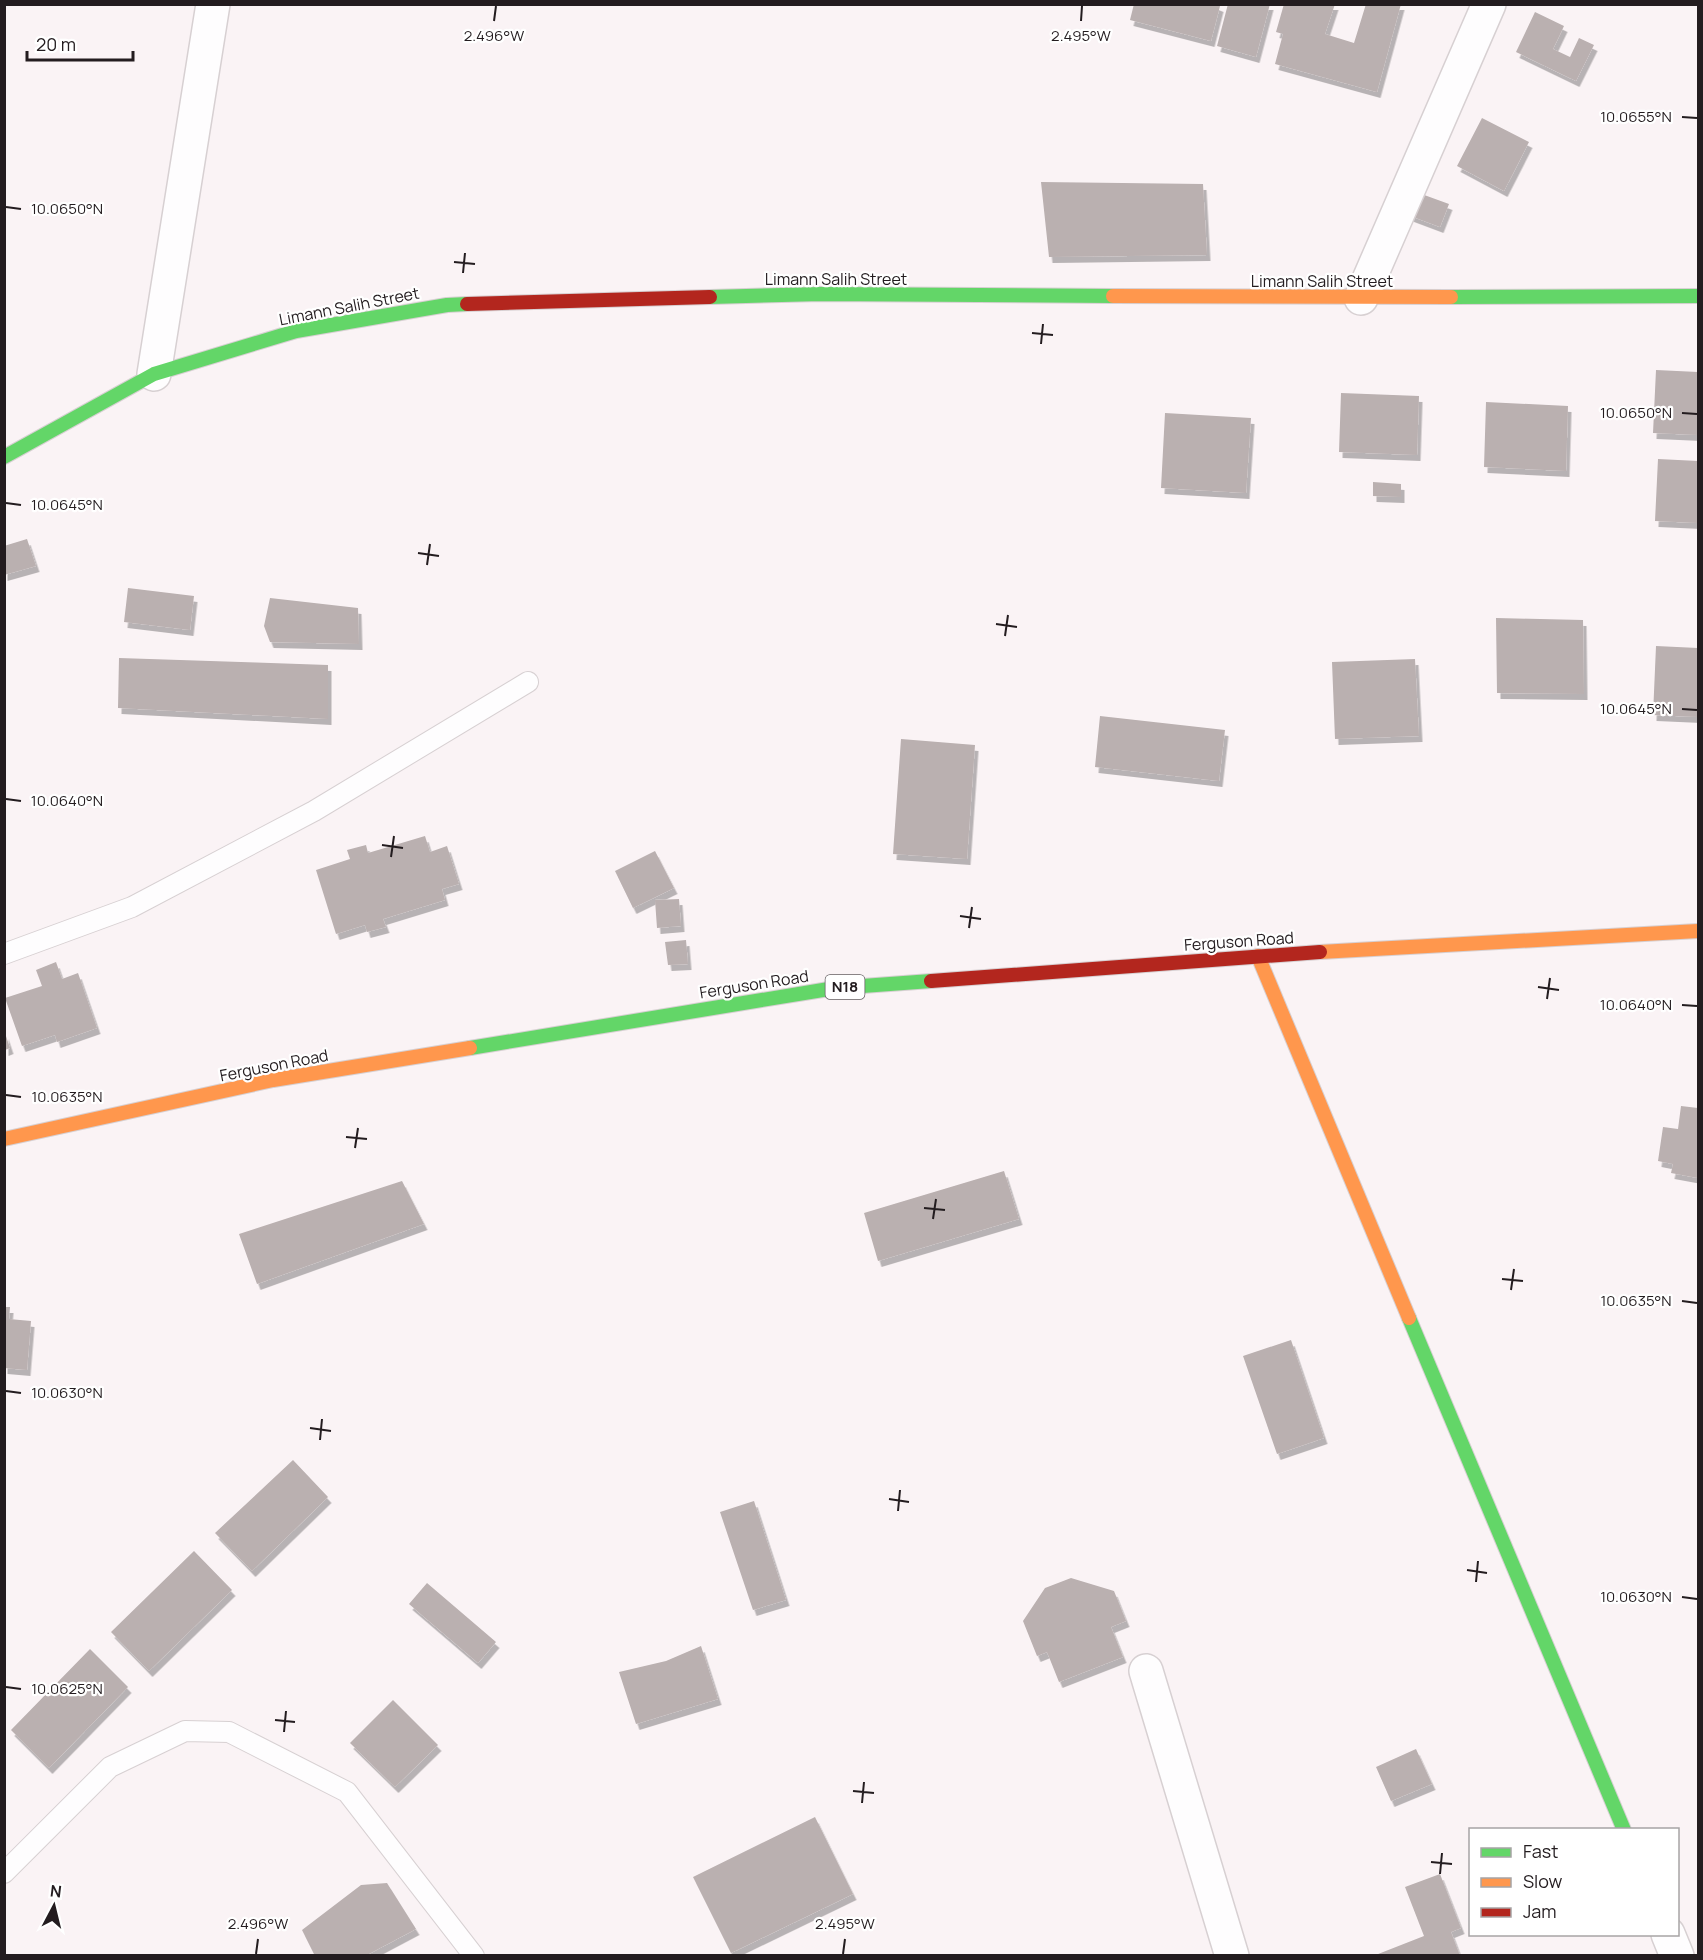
<svg xmlns="http://www.w3.org/2000/svg" width="1703" height="1960" viewBox="0 0 1703 1960" font-family="Manrope,sans-serif">
<style>
.building{fill:#bab0b0;filter:url(#shadow)}
.lines{fill:none;stroke-linecap:round;stroke-linejoin:round}
.lane-casing{stroke:#d7d0d2;stroke-width:22}
.street-casing{stroke:#d7d0d2;stroke-width:36}
.fast-casing{stroke:#d7d0d2;stroke-width:16}
.slow-casing{stroke:#d7d0d2;stroke-width:16}
.jam-casing{stroke:#d7d0d2;stroke-width:16}
.lane{stroke:#fefdfe;stroke-width:20}
.street{stroke:#fefdfe;stroke-width:33}
.fast{stroke:#63d668;stroke-width:14}
.slow{stroke:#ff974d;stroke-width:14}
.jam{stroke:#b3261e;stroke-width:14}
.ticks{fill:none;stroke:#231c1f;stroke-width:2}
.labels{text-anchor:middle;stroke-width:4.5;stroke-linejoin:round;paint-order:stroke}
.shield{fill:#fff;stroke:#656062;stroke-width:1.5}
.shield-label{font-size:15px;font-weight:bold;fill:#231c1f}
.street-label{font-size:16px;fill:#231c1f;stroke:#fff}
.ticks-label{font-size:15px;text-anchor:middle;fill:#231c1f;stroke:#fff;stroke-width:4.5;stroke-linejoin:round;paint-order:stroke}
</style>
<defs>
<filter id="shadow"><feDropShadow dx="3.5" dy="6" stdDeviation="0" flood-color="#0004"/></filter>
</defs>
<rect width="100%" height="100%" fill="#faf3f5"/>
<path class="building" d="M1134 4H1215L1220 6 1211 41 1130 20Z
M1228 4H1270L1256 57 1217 46Z
M1284 4H1335L1325 34 1354 43 1366 4H1401L1377 92 1275 64 1283 34 1276 32Z
M1535 12 1564 26 1553 49 1570 57 1579 38 1594 45 1576 81 1516 52Z
M1482 118 1529 142 1504 191 1457 166Z
M1041 182 1203 184 1207 255 1049 257Z
M1416 192 1449 204 1440 227 1408 215Z
M1656 370 1698 372V435L1653 433Z
M1341 393 1419 396 1417 455 1339 452Z
M1486 402 1568 406 1566 471 1484 467Z
M1165 413 1251 418 1246 493 1161 488Z
M1658 459 1698 461V523L1655 521Z
M1373 482 1401 484V497L1373 496Z
M27 539 36 566 4 575V546Z
M128 588 194 596 190 630 124 622Z
M270 598 358 608 359 644 270 642 264 626Z
M1496 618 1583 620 1584 694 1497 693Z
M1656 646 1698 648V717L1653 715Z
M119 658 328 665V719L118 708Z
M1415 659 1419 736 1335 739 1332 662Z
M1100 716 1225 730 1219 781 1095 767Z
M901 739 975 745 967 859 893 854Z
M425 836 430 852 447 846 459 884 442 889 445 900 383 919 386 927 367 932 365 925 336 934 316 870 350 859 347 850 366 845 368 853Z
M655 851 674 888 633 908 615 871Z
M679 899 681 926 657 928 655 900Z
M686 940 688 964 668 965 665 942Z
M56 962 62 979 78 973 97 1028 57 1042 55 1035 22 1046 5 998 42 986 36 970Z
M5 1033 10 1048 5 1050Z
M1681 1106 1698 1108V1178L1671 1173 1673 1164 1658 1161 1663 1127 1678 1129Z
M1004 1171 1019 1219 878 1261 864 1213Z
M402 1181 424 1224 257 1284 239 1234Z
M4 1307H10L9 1319 31 1321 27 1370 4 1368Z
M1291 1340 1324 1438 1277 1454 1243 1356Z
M293 1460 328 1497 252 1571 215 1533Z
M754 1501 786 1600 753 1610 720 1512Z
M194 1551 232 1590 149 1671 111 1632Z
M1071 1578 1114 1591 1126 1621 1111 1627 1123 1657 1059 1682 1047 1652 1037 1656 1023 1621 1045 1588Z
M427 1583 496 1642 478 1663 409 1604Z
M701 1646 718 1699 636 1724 619 1672 666 1661Z
M90 1649 128 1687 49 1768 11 1730Z
M393 1700 438 1745 395 1787 350 1743Z
M1416 1749 1432 1784 1391 1801 1376 1767Z
M815 1817 853 1894 731 1953 693 1877Z
M1440 1874 1461 1928 1451 1932 1460 1956H1373L1424 1936 1405 1887Z
M387 1883 416 1929 365 1956H315L302 1930 361 1885Z"/>
<g class="lines">
<defs>
<path id="lane" d="M4 954 132 907 314 811 528 682
M4 1873 110 1767 185 1731 229 1732 347 1792 474 1956"/>
<path id="street" d="M1361 298 1489 4
M154 374 213 4
M1146 1671 1232 1956
M1668 1934 1677 1956"/>
<path id="fast" d="M710 297 821 294 1113 296
M1451 297 1698 296
M4 457 154 374 296 331 447 305 467 304
M470 1048 835 988 931 981
M1409 1318 1624 1830"/>
<path id="slow" d="M1113 296 1451 297
M1320 952 1698 931
M1258 956 1409 1318
M4 1139 273 1080 470 1048"/>
<path id="jam" d="M467 304 710 297
M931 981 1320 952"/>
</defs>
<use href="#lane" class="lane-casing"/>
<use href="#street" class="street-casing"/>
<use href="#fast" class="fast-casing"/>
<use href="#slow" class="slow-casing"/>
<use href="#jam" class="jam-casing"/>
<use href="#lane" class="lane"/>
<use href="#street" class="street"/>
<use href="#fast" class="fast"/>
<use href="#slow" class="slow"/>
<use href="#jam" class="jam"/>
</g>
<path class="ticks" d="M494 21 496 6M1081 21 1082 6M1682 117 1697 118M6 207 21 209M454 262 475 264M463 273 465 253M1032 333 1053 335M1041 344 1043 324M1682 413 1697 414M6 503 21 505M418 553 439 556M427 565 430 544M996 624 1017 627M1005 636 1008 615M1682 709 1697 710M6 799 21 801M382 845 403 848M391 857 394 836M960 916 981 919M969 928 972 907M1538 987 1559 990M1547 999 1550 978M1682 1005 1697 1006M6 1095 21 1097M346 1137 367 1139M355 1148 358 1128M924 1208 945 1210M933 1219 936 1199M1502 1279 1523 1281M1511 1290 1514 1269M1682 1301 1697 1303M6 1391 21 1393M310 1428 331 1431M320 1440 322 1419M889 1499 909 1502M898 1511 900 1490M1467 1570 1487 1573M1476 1582 1478 1561M1682 1597 1697 1599M6 1687 21 1689M275 1720 295 1722M284 1732 286 1711M853 1791 874 1793M862 1803 864 1782M1431 1862 1452 1864M1440 1874 1442 1853M256 1954 258 1939M843 1954 845 1939"/>
<g class="labels">
<rect class="shield" x="825.5" y="975" width="39" height="24" rx="4.5"/>
<g class="shield-label">
<text x="845" y="992">N18</text>
</g>
<g class="street-label">
<text x="836" y="285">Limann Salih Street</text>
<text x="1322" y="287">Limann Salih Street</text>
<text transform="translate(349 306) rotate(-11)" y="6">Limann Salih Street</text>
<text transform="translate(1239 941) rotate(-4)" y="6">Ferguson Road</text>
<text transform="translate(754 984) rotate(-9)" y="6">Ferguson Road</text>
<text transform="translate(274 1065) rotate(-11)" y="6">Ferguson Road</text>
</g>
</g>
<g class="ticks-label">
<text x="494" y="41">2.496°W</text>
<text x="1081" y="41">2.495°W</text>
<text x="1636" y="122">10.0655°N</text>
<text x="67" y="214">10.0650°N</text>
<text x="1636" y="418">10.0650°N</text>
<text x="67" y="510">10.0645°N</text>
<text x="1636" y="714">10.0645°N</text>
<text x="67" y="806">10.0640°N</text>
<text x="1636" y="1010">10.0640°N</text>
<text x="67" y="1102">10.0635°N</text>
<text x="1636" y="1306">10.0635°N</text>
<text x="67" y="1398">10.0630°N</text>
<text x="1636" y="1602">10.0630°N</text>
<text x="67" y="1694">10.0625°N</text>
<text x="258" y="1929">2.496°W</text>
<text x="845" y="1929">2.495°W</text>
</g>
<rect width="1703" height="1960" fill="none" stroke="#231c1f" stroke-width="12"/>
<rect x="1469" y="1828" width="210" height="108" fill="#ffffff" stroke="#a7a4a5" stroke-width="1.5"/>
<rect x="1481" y="1848" width="30" height="9" fill="#63d668" stroke="#a7a4a5" stroke-width="1.5"/>
<text x="1523" y="1858" font-size="18" fill="#231c1f">Fast</text>
<rect x="1481" y="1878" width="30" height="9" fill="#ff974d" stroke="#a7a4a5" stroke-width="1.5"/>
<text x="1523" y="1888" font-size="18" fill="#231c1f">Slow</text>
<rect x="1481" y="1908" width="30" height="9" fill="#b3261e" stroke="#a7a4a5" stroke-width="1.5"/>
<text x="1523" y="1918" font-size="18" fill="#231c1f">Jam</text>
<g transform="translate(54 1906) rotate(7)" stroke="#ffffff" stroke-width="4.5" paint-order="stroke">
<path d="M0-4.5L10 22L0 15L-10 22Z" fill="#231c1f"/>
<text y="-9" font-size="16" font-weight="bold" text-anchor="middle" fill="#231c1f">N</text>
</g>
<path d="M27 51v9h106v-9" fill="none" stroke="#231c1f" stroke-width="3"/>
<text x="36" y="51" font-size="18" fill="#231c1f" stroke="#ffffff" stroke-width="4.5" paint-order="stroke">20 m</text>
</svg>
